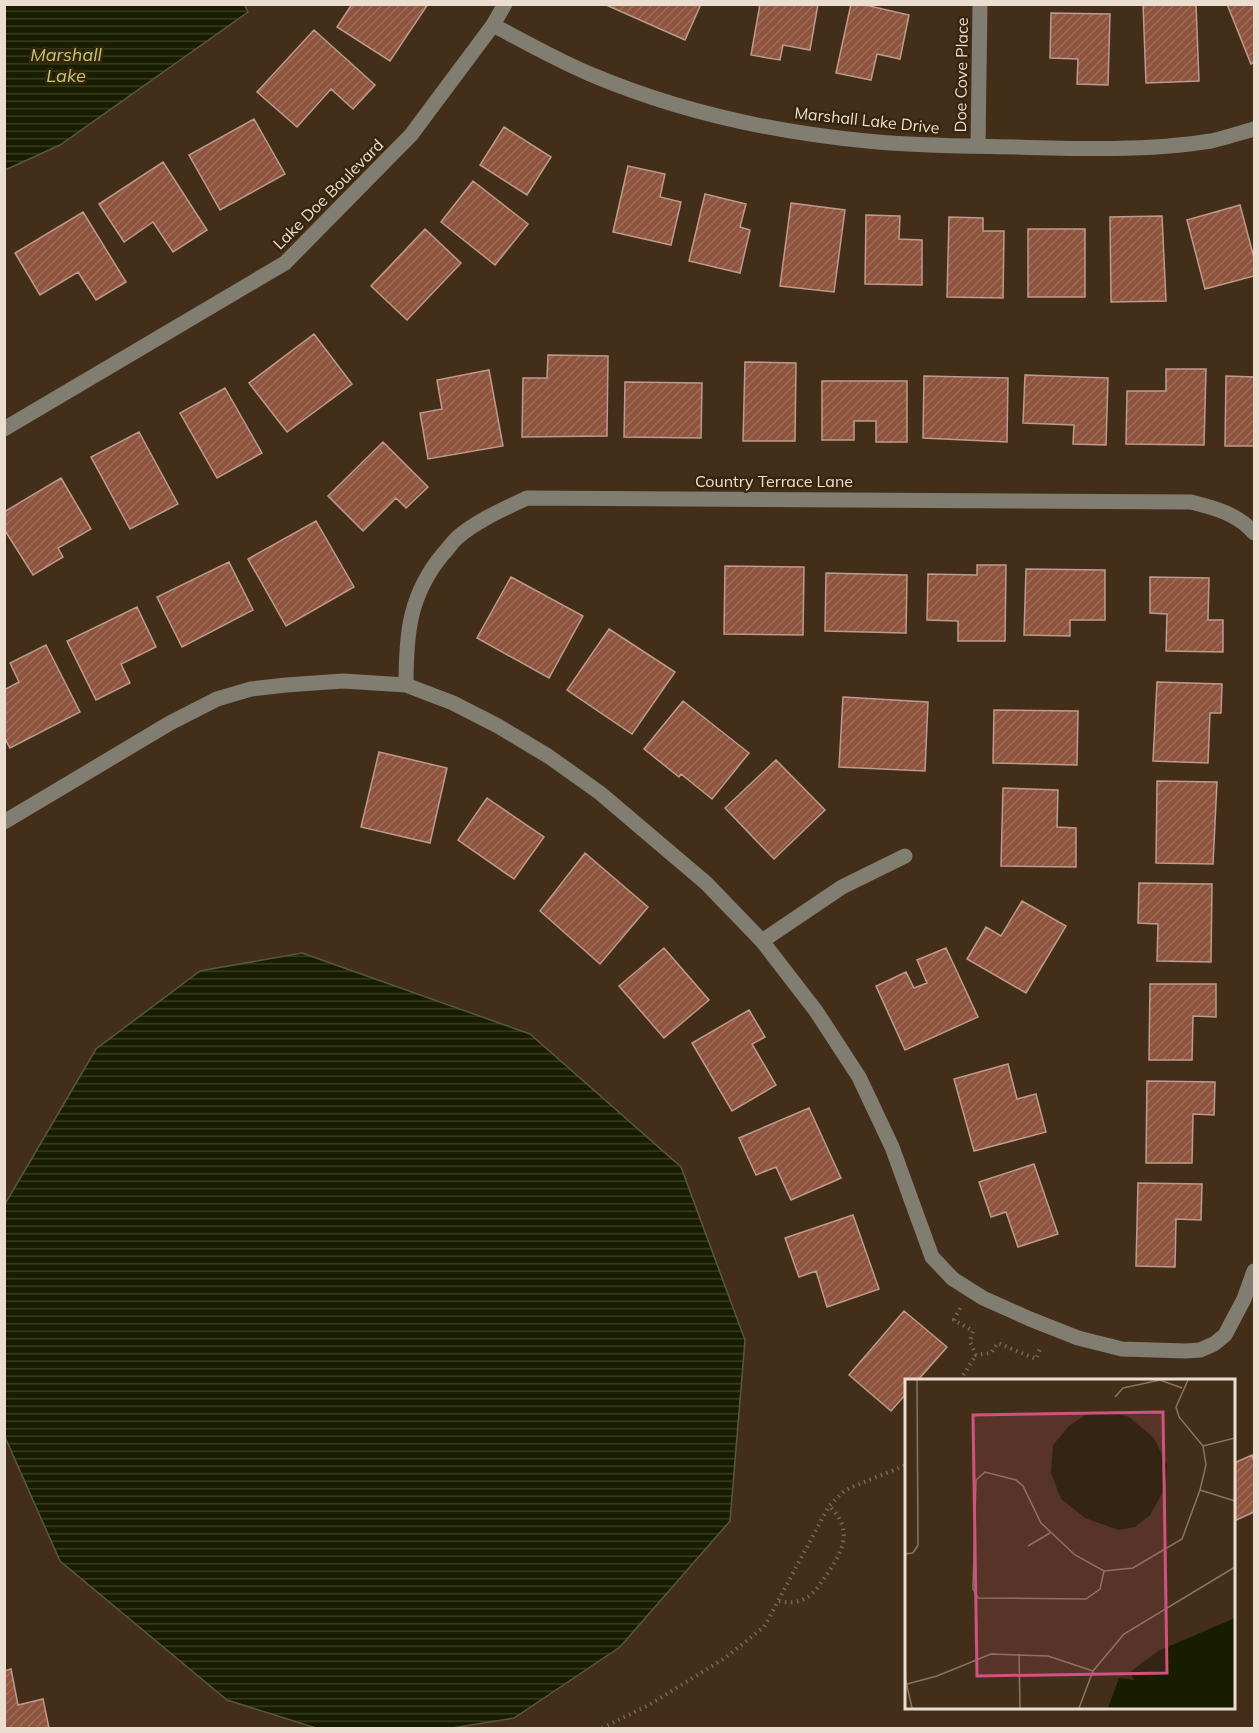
<svg xmlns="http://www.w3.org/2000/svg" width="1259" height="1733" viewBox="0 0 1259 1733" font-family="Mulish,sans-serif">
<style>
.water{fill:url(#water-rules);stroke:#57573f;stroke-width:1.5}
.building{fill:url(#building-hatch);stroke:#bd9a8d;stroke-width:1.5}
.lines{fill:none;stroke-linecap:round;stroke-linejoin:round}
.path{stroke:#796754;stroke-width:4;stroke-dasharray:1.5 4.5;stroke-linecap:butt}
.minor{stroke:#817d70;stroke-width:15}
.labels{text-anchor:middle;stroke-width:5;stroke-linejoin:round;paint-order:stroke}
.street-label{font-size:16px;fill:#ebded1;stroke:#38250e}
.water-label{font-size:18px;font-style:italic;fill:#b9cc74;stroke:#38250e}
.inset-road{fill:none;stroke:#867563;stroke-width:1.5}
.view{fill:#ce537e;fill-opacity:0.15;stroke:#ce537e;stroke-width:3}
.inset-edge{fill:none;stroke:#ebded1;stroke-width:3}
</style>
<defs>
<pattern id="water-rules" width="6" height="5" patternUnits="userSpaceOnUse" patternTransform="scale(1.5)"><rect width="6" height="5" fill="#181d00"/><path d="M0 2.5h6" fill="none" stroke="#3a3d24"/></pattern>
<pattern id="building-hatch" width="6" height="6" patternUnits="userSpaceOnUse" patternTransform="scale(1.5)"><rect width="6" height="6" fill="#8e543e"/><path d="M-1 1l2-2M0 6l6-6M5 7l2-2" fill="none" stroke="#9e6c59"/></pattern>
</defs>
<rect width="100%" height="100%" fill="#432f19"/>
<path class="water" d="M5 4H244L248 12 60 145 5 170Z
M302 953 530 1034 681 1167 745 1340 730 1521 620 1647 514 1718 452 1728H316L227 1700 60 1561 5 1437V1204L96 1049 200 971Z"/>
<path class="building" d="M352 4H428L390 61 337 27Z
M604 4H701L685 40Z
M760 4H818L810 50 783 45 780 60 751 55Z
M851 4H861L909 15 900 59 877 54 871 80 836 73Z
M1143 4H1196L1199 81 1146 83Z
M1227 4H1254V62L1251 64Z
M1051 13 1110 14 1108 85 1077 84 1078 59 1050 58Z
M314 30 375 85 353 109 331 89 297 127 257 92Z
M254 119 285 174 220 210 189 155Z
M504 127 551 157 527 195 480 165Z
M163 162 207 230 173 252 153 222 124 242 99 204Z
M628 166 665 174 660 197 681 202 671 245 613 232Z
M473 181 528 224 495 265 441 222Z
M705 194 746 204 740 227 750 230 740 273 689 261Z
M791 203 845 210 834 292 780 286Z
M1240 205 1254 258V276L1205 289 1187 220Z
M83 212 126 282 96 300 78 272 40 295 15 253Z
M866 215 900 216 899 239 922 240V285L865 284Z
M1162 216 1166 301 1111 302 1110 217Z
M949 217 983 218V231H1004L1003 298 947 297Z
M425 229 461 263 407 320 371 286Z
M1028 229H1085V297H1028Z
M314 334 352 384 287 432 249 383Z
M548 355 608 356 607 436 522 437 523 378H547Z
M745 362 796 363 795 441H743Z
M1166 369H1206L1204 445 1126 444 1127 391H1166Z
M489 370 503 446 428 459 420 413 442 409 437 380Z
M1025 375 1108 378 1106 445 1073 444 1074 425 1023 423Z
M924 376 1008 378 1007 442 923 438Z
M1226 376 1254 377V446H1225Z
M822 381H907V442H876V421H854V440H822Z
M625 382 702 383 701 438 624 437Z
M225 388 262 453 217 478 180 413Z
M139 432 178 504 130 529 91 457Z
M383 442 428 487 406 508 396 498 363 531 328 496Z
M61 478 91 529 58 548 63 557 33 575 4 529V512Z
M316 521 354 587 286 626 248 559Z
M229 562 253 610 182 647 157 597Z
M977 565H1006L1005 641H958V621L927 620 928 574 977 575Z
M725 566 804 567 803 635 724 634Z
M1026 569 1105 570V620H1070V636L1024 635Z
M826 573 907 575 906 633 825 631Z
M511 577 583 616 549 678 477 638Z
M1150 577 1209 578 1208 620H1223V652L1166 651 1167 614 1150 613Z
M137 607 156 647 121 664 130 683 96 700 67 641Z
M609 629 675 672 632 734 567 690Z
M46 645 80 712 10 748 4 737V690L19 682 10 663Z
M1157 682 1222 684 1221 713H1210L1208 763 1153 761Z
M843 697 928 702 925 771 839 767Z
M683 701 749 753 712 799 681 774 679 777 644 749Z
M994 710 1078 711 1077 765 993 763Z
M379 752 447 768 430 843 361 827Z
M776 760 825 810 774 859 725 808Z
M1157 781 1217 782 1213 864 1156 863Z
M1003 788 1058 790 1057 827 1076 828V867L1001 866Z
M487 798 544 837 514 879 458 840Z
M585 853 648 907 600 964 540 911Z
M1139 883 1212 884 1211 962 1157 961 1158 924 1138 923Z
M1022 901 1066 926 1026 993 967 959 986 927 1001 936Z
M664 948 709 1000 664 1038 619 986Z
M946 948 978 1017 905 1050 876 986 906 972 914 988 927 983 917 960Z
M1150 984H1216V1017L1193 1016 1192 1060H1149Z
M749 1010 765 1037 752 1044 776 1085 732 1111 692 1043Z
M1008 1064 1017 1099 1036 1094 1046 1132 974 1151 954 1079Z
M1147 1081 1215 1082 1214 1115 1193 1114 1192 1163H1146Z
M809 1108 841 1178 791 1200 776 1167 756 1175 739 1138Z
M1034 1164 1058 1234 1018 1247 1006 1212 991 1217 979 1182Z
M1138 1183 1202 1184 1201 1220 1176 1219 1175 1267 1136 1266Z
M853 1215 879 1289 827 1307 816 1271 799 1277 785 1238Z
M904 1311 947 1347 918 1380H906V1394L891 1411 849 1375Z
M1252 1455 1254 1462V1512L1234 1521V1463Z
M11 1669 18 1705 43 1699 49 1728H4V1671Z"/>
<g class="lines">
<path class="path" d="M960 1308 954 1320 973 1331 970 1342 976 1355 991 1353 998 1343 1036 1359 1041 1346
M960 1380 976 1355
M779 1601C788 1603 798 1603 806 1598 814 1594 820 1584 825 1577 842 1553 855 1530 829 1506
M602 1728 649 1705 691 1679 725 1658 764 1627 829 1506 844 1491 852 1487 906 1465"/>
<path class="minor" d="M493 25C525 42 557 60 590 74 677 111 773 132 867 141 916 146 967 146 1016 147 1079 149 1149 151 1211 141 1225 138 1240 133 1254 129
M978 146 980 4
M4 429 285 263 411 135 493 25 505 4
M406 685C406 634 409 595 443 554 448 549 453 541 458 537 478 520 504 509 527 498L1191 502C1215 508 1238 514 1254 533
M4 822 170 723 217 699 251 689 286 685 343 681 406 685 453 703 498 726 548 756 600 793 706 883 762 941 816 1011 859 1077 892 1147 932 1257 953 1279 983 1298 1030 1319 1078 1338 1122 1349 1186 1351 1200 1350 1214 1344 1225 1335 1244 1299 1254 1271
M762 941 842 887 905 856"/>
</g>
<g class="labels">
<g class="street-label">
<text transform="translate(961 75) rotate(-89)" y="6">Doe Cove Place</text>
<text transform="translate(867 120) rotate(6)" y="6">Marshall Lake Drive</text>
<text transform="translate(328 194) rotate(-45)" y="6">Lake Doe Boulevard</text>
<text x="774" y="487">Country Terrace Lane</text>
</g>
<g class="water-label">
<text x="66" y="61">Marshall<tspan x="66" dy="21">Lake</tspan></text>
</g>
</g>
<g transform="translate(905 1379)">
<rect width="330" height="330" fill="#432f19"/>
<path d="M203 32 224 38 249 59 262 86 259 111 245 136 230 148 214 151 180 139 156 120 146 94 148 66 164 47 180 36ZM330 239V329H203L214 299 229 301 225 293 253 272Z" fill="#181d00"/>
<path class="inset-road" d="M210 18 218 9 255 1 277 9M298 67 330 59M295 111 330 122M123 167 145 154M0 175 8 174 13 166 12 1M199 192 195 210 181 220 73 219 68 210 71 101 80 93 111 101 118 107 136 144 170 176 199 192 228 189 277 160 295 111 301 86 298 67 274 38 271 28 283 1M114 275 115 329M0 298 7 329M2 305 32 297 86 275 143 277 188 292M174 329 188 292 219 255 330 188"/>
<path class="view" d="M258 33 262 294 72 297 68 36Z"/>
<rect width="330" height="330" class="inset-edge"/>
</g>
<rect width="1259" height="1733" fill="none" stroke="#ebded1" stroke-width="12"/>
</svg>
